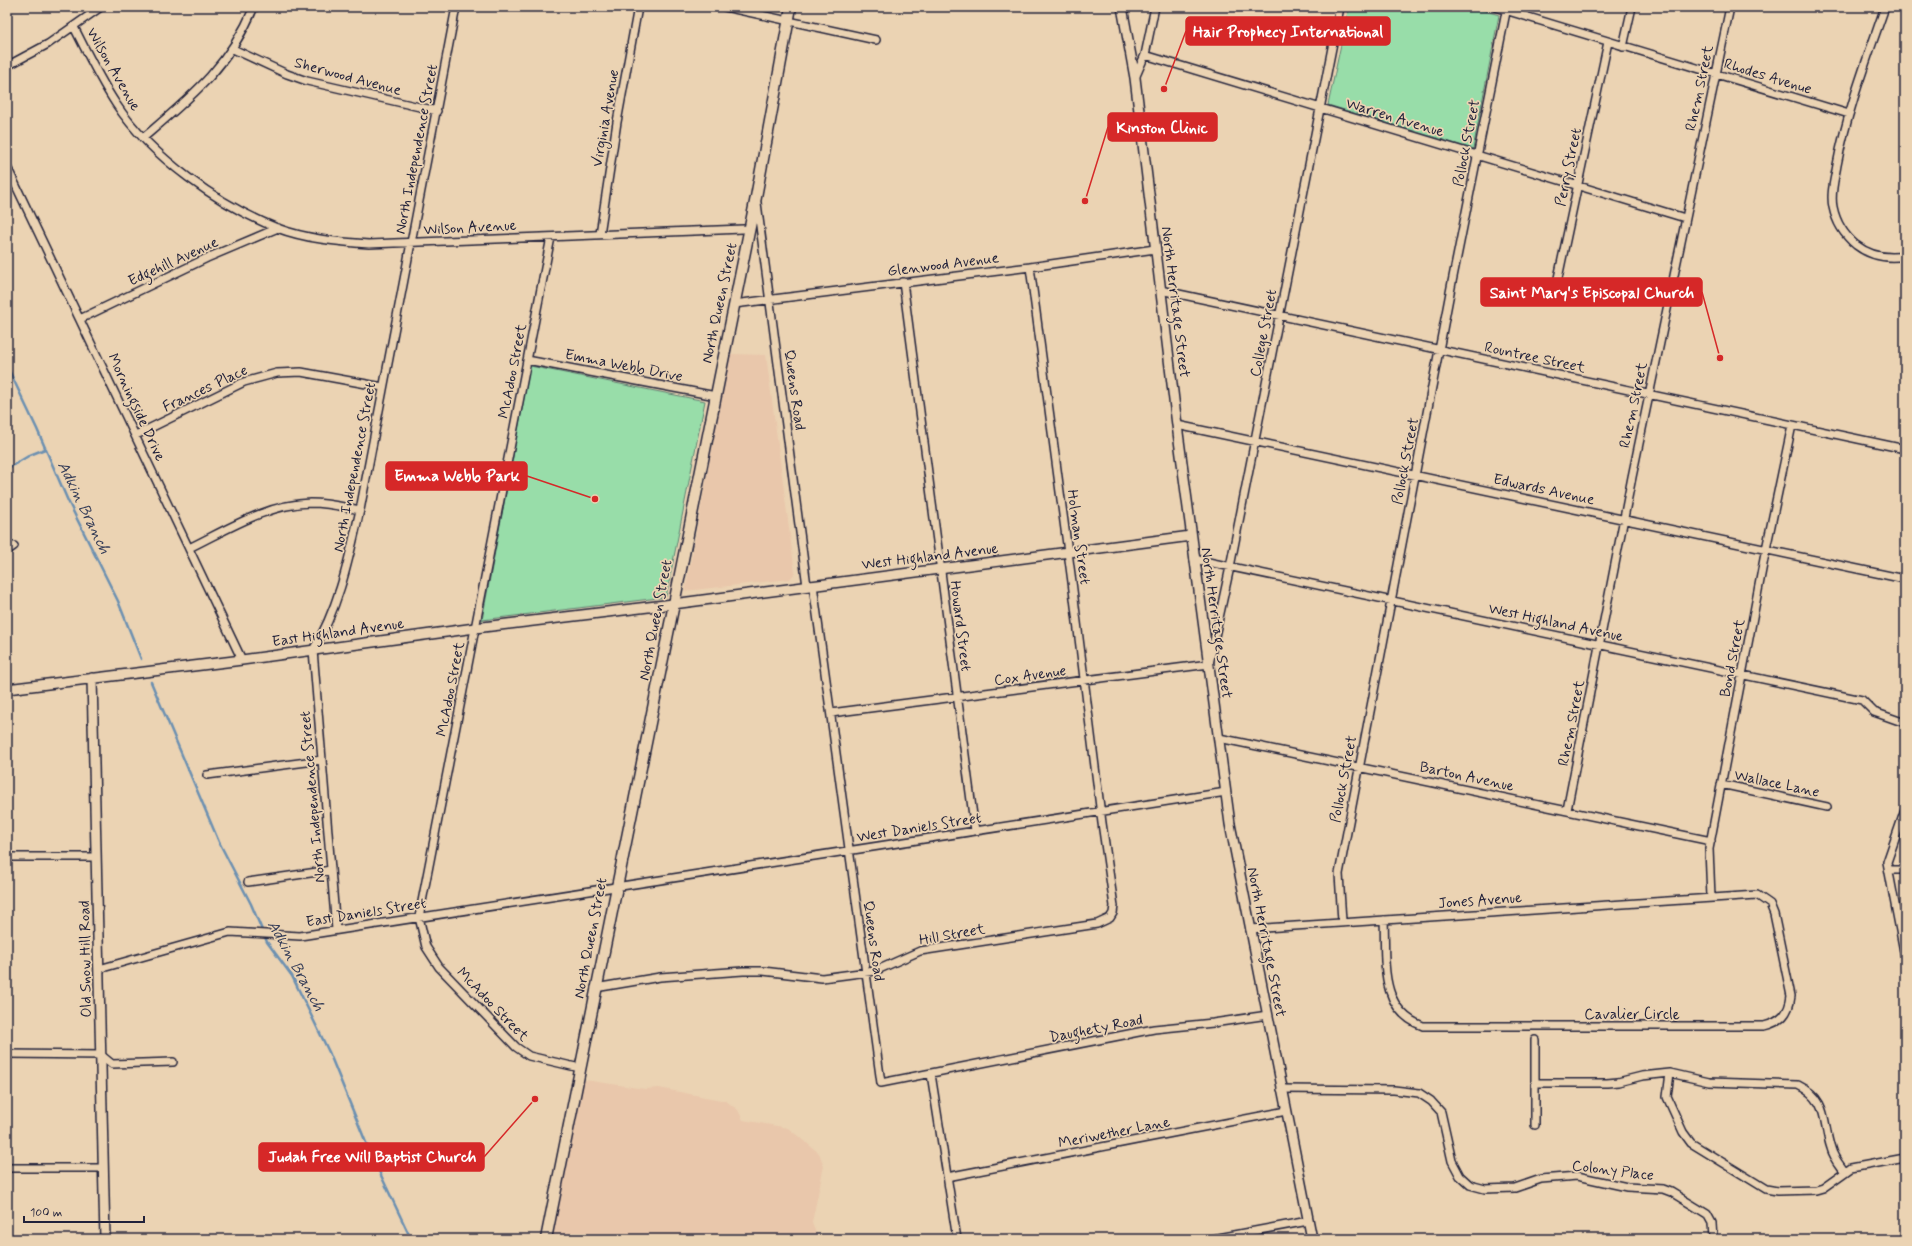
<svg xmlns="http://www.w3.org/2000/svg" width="1912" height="1246" viewBox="0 0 1912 1246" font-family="Mynerve,sans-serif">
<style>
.built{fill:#e9c7ab}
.green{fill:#98dda9;stroke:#5d8072}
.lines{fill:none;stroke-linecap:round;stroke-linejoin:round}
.stream{stroke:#6c90b1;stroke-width:2.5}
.minor-casing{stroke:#22223b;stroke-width:10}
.tertiary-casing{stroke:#22223b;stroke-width:12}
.secondary-casing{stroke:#22223b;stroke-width:13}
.minor{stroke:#ebd3b3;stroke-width:7}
.tertiary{stroke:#ebd3b3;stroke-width:9}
.secondary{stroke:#ebd3b3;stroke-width:10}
.labels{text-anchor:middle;stroke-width:3.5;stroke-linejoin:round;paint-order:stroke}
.street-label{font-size:15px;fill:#22223b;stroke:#ebd3b3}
.water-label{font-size:16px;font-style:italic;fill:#353d58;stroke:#ebd3b3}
.leader{fill:none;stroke:#d62828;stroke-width:1.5}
.callout-dot{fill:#d62828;stroke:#ebd3b3;stroke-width:1.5}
.callout{fill:#d62828;stroke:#d62828;stroke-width:1.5}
.callout-label{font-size:16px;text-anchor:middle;font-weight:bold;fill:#fff}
</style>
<rect width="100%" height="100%" fill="#ebd3b3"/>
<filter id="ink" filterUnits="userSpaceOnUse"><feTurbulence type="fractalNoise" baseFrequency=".025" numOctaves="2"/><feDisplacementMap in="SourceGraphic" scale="8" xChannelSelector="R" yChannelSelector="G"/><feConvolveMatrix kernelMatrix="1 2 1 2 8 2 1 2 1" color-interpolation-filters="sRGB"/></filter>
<g filter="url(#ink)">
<path class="built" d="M730 354 766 355 795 573 790 579 685 591Z
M578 1079 645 1089 659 1088 726 1101 738 1110 743 1120 788 1128 819 1153 824 1166 812 1222 818 1239H546Z"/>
<path class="green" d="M1349 7H1473L1499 15 1473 149 1328 105Z
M530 366 705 401 666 597 482 620Z"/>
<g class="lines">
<path class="stream" d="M7 366 37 429 68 501 118 601 141 659
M7 469 30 455 45 449
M151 682 219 842 251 904 267 942 292 976 329 1052 369 1150 411 1239"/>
<defs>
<path id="minor" d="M725 7 876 40
M1495 7 1849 114
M1885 7C1867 59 1847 111 1837 165 1835 178 1830 193 1833 207 1836 222 1844 235 1856 245 1870 256 1887 259 1905 256
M74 27C87 53 100 80 116 104 151 157 219 205 277 228 306 239 339 242 369 244L743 229
M1623 47 1632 7
M233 49 287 74 307 81 437 111
M1145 55 1685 218
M7 66 48 44 101 7
M1135 78 1145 55 1155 7
M143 138C191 97 229 67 254 7
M7 167 242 660
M757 203 807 586
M600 234 617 122 638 7
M551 237 419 917 426 947 439 967 516 1047 529 1056 580 1068
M903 282 975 831
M1160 290 1905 449
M1554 297 1608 42
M734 304 1030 267 1155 249
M80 319 207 258 278 228
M527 360 716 396
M1177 425 1905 579
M136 435 244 382 277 373 301 372 383 387
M189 548C228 529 267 504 311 503 328 503 344 507 360 510
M7 551 14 546
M1194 559 1862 700 1874 712 1905 723
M813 585 881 1083 1154 1029 1213 1023 1268 1015
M831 713 1209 664 1230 567 1340 7
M1219 738 1711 841
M207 775 322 760
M1721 784 1827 807
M1567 810 1632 477 1730 7
M1905 810 1887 862 1905 957
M7 857H96
M1889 870H1905
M248 882 331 870
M1711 897 1709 849 1764 559 1792 425
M1342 921 1339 874 1452 282 1507 7
M1250 929 1757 895 1770 904 1774 914 1791 996C1789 1014 1781 1022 1764 1026H1423C1378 1010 1386 959 1384 920
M336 930 313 650C339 608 349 558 360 510L456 7
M99 969 230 932 300 936 1226 792
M595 988 660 977 743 971H763L822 978 875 971 920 951 1097 924 1110 918 1113 913 1114 906 1102 823 1072 582 1030 267
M7 1054 101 1055 112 1064 173 1062
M1670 1073 1667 1097 1683 1132 1691 1143 1766 1189 1777 1191 1816 1190 1823 1188 1851 1168 1905 1158
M931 1074 957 1239
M1535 1083H1607L1618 1082 1642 1076 1670 1073 1709 1082 1798 1085C1829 1100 1822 1121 1831 1148 1833 1157 1840 1165 1845 1172
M1281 1089 1394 1090 1419 1093 1431 1101 1441 1112 1452 1161 1460 1176 1470 1185 1485 1189 1515 1188 1541 1179 1577 1176 1627 1187 1663 1189 1671 1192 1707 1214 1712 1223 1713 1239
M1535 1125V1040
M7 1168H103
M947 1177 1286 1111
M1212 1239 1308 1221"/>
<path id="tertiary" d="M1122 7 1135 78 1177 425 1230 824 1312 1239
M92 678 105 1239
M7 689 242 660 475 628 673 604 1191 536"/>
<path id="secondary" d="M546 1239 756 197 791 7"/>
</defs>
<use href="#minor" class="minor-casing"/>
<use href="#tertiary" class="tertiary-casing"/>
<use href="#secondary" class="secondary-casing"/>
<use href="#minor" class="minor"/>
<use href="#tertiary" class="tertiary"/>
<use href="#secondary" class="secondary"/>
</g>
</g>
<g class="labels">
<g class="street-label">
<text transform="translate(114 69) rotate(60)" y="5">Wilson Avenue</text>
<text transform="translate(348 76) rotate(15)" y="5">Sherwood Avenue</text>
<text transform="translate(1768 76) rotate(17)" y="5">Rhodes Avenue</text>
<text transform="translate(1699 88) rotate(-78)" y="5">Rhem Street</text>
<text transform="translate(1395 117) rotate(17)" y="5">Warren Avenue</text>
<text transform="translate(605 118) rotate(-80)" y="5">Virginia Avenue</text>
<text transform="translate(1466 143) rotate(-79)" y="5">Pollock Street</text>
<text transform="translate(416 149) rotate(-79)" y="5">North Independence Street</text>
<text transform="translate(1568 167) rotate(-78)" y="5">Perry Street</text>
<text transform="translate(470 227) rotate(-3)" y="5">Wilson Avenue</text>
<text transform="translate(173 261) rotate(-25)" y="5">Edgehill Avenue</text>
<text transform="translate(943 264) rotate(-7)" y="5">Glenwood Avenue</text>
<text transform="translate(1176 302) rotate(83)" y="5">North Herritage Street</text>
<text transform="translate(719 303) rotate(-78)" y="5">North Queen Street</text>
<text transform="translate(1263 333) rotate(-79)" y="5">College Street</text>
<text transform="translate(1535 357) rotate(12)" y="5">Rountree Street</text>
<text transform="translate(624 365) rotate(11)" y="5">Emma Webb Drive</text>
<text transform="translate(512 371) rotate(-79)" y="5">McAdoo Street</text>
<text transform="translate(205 388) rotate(-25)" y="5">Frances Place</text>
<text transform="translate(795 390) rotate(82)" y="5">Queens Road</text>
<text transform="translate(1633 405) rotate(-78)" y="5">Rhem Street</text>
<text transform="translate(137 407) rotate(65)" y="5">Morningside Drive</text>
<text transform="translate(1405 461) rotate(-79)" y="5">Pollock Street</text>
<text transform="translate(354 467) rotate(-79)" y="5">North Independence Street</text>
<text transform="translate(1544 489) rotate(12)" y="5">Edwards Avenue</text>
<text transform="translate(1079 537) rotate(82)" y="5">Holman Street</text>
<text transform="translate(930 556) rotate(-7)" y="5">West Highland Avenue</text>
<text transform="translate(655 620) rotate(-79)" y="5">North Queen Street</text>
<text transform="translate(1556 622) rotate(12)" y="5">West Highland Avenue</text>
<text transform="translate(1217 623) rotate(82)" y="5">North Herritage Street</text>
<text transform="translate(961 626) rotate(83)" y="5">Howard Street</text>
<text transform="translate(338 632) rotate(-8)" y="5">East Highland Avenue</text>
<text transform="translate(1732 658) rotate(-79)" y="5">Bond Street</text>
<text transform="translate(1030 675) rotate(-8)" y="5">Cox Avenue</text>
<text transform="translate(450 689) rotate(-79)" y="5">McAdoo Street</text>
<text transform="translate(1571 723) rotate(-79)" y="5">Rhem Street</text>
<text transform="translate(1467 776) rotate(12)" y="5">Barton Avenue</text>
<text transform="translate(1343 779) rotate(-79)" y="5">Pollock Street</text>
<text transform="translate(1777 783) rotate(12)" y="5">Wallace Lane</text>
<text transform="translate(312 797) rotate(-95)" y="5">North Independence Street</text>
<text transform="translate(919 827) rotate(-9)" y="5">West Daniels Street</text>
<text transform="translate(1480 900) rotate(-4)" y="5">Jones Avenue</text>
<text transform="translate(366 912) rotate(-9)" y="5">East Daniels Street</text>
<text transform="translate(952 934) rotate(-10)" y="5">Hill Street</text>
<text transform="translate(590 938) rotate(-79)" y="5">North Queen Street</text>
<text transform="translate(874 941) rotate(82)" y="5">Queens Road</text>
<text transform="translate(1267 942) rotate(79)" y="5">North Herritage Street</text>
<text transform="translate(85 959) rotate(-91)" y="5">Old Snow Hill Road</text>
<text transform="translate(493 1004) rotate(46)" y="5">McAdoo Street</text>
<text x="1632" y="1019">Cavalier Circle</text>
<text transform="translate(1096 1028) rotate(-11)" y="5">Daughety Road</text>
<text transform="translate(1114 1132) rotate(-11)" y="5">Meriwether Lane</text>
<text transform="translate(1613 1170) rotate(7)" y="5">Colony Place</text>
</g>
<g class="water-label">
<text transform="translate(85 507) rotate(64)" y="6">Adkin Branch</text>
<text transform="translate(297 965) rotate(61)" y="6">Adkin Branch</text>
</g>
</g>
<path class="leader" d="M1164 89L1186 31M1085 201L1108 127M1720 358L1702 292M595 499L527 476M535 1099L484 1157"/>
<g class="callout-dot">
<circle cx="1164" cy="89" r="4"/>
<circle cx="1085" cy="201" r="4"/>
<circle cx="1720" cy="358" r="4"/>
<circle cx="595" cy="499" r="4"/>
<circle cx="535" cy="1099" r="4"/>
</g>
<g class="callout">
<rect x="1186" y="17" width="204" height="28" rx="4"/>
<rect x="1108" y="113" width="109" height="28" rx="4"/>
<rect x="1481" y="278" width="221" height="28" rx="4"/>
<rect x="386" y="462" width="141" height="28" rx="4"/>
<rect x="259" y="1143" width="225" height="28" rx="4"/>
</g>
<g class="callout-label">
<text x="1288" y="37">Hair Prophecy International</text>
<text x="1162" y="133">Kinston Clinic</text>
<text x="1592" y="298">Saint Mary's Episcopal Church</text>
<text x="457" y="481">Emma Webb Park</text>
<text x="372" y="1162">Judah Free Will Baptist Church</text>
</g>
<rect width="1912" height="1246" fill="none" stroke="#ebd3b3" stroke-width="24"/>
<rect x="12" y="12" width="1888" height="1222" fill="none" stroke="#22223b" stroke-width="1.5" filter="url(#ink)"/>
<path d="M24 1216v6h120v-6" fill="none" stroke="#22223b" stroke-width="2"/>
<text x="30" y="1216" font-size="12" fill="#22223b" stroke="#ebd3b3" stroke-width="3" paint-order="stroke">100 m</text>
</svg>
